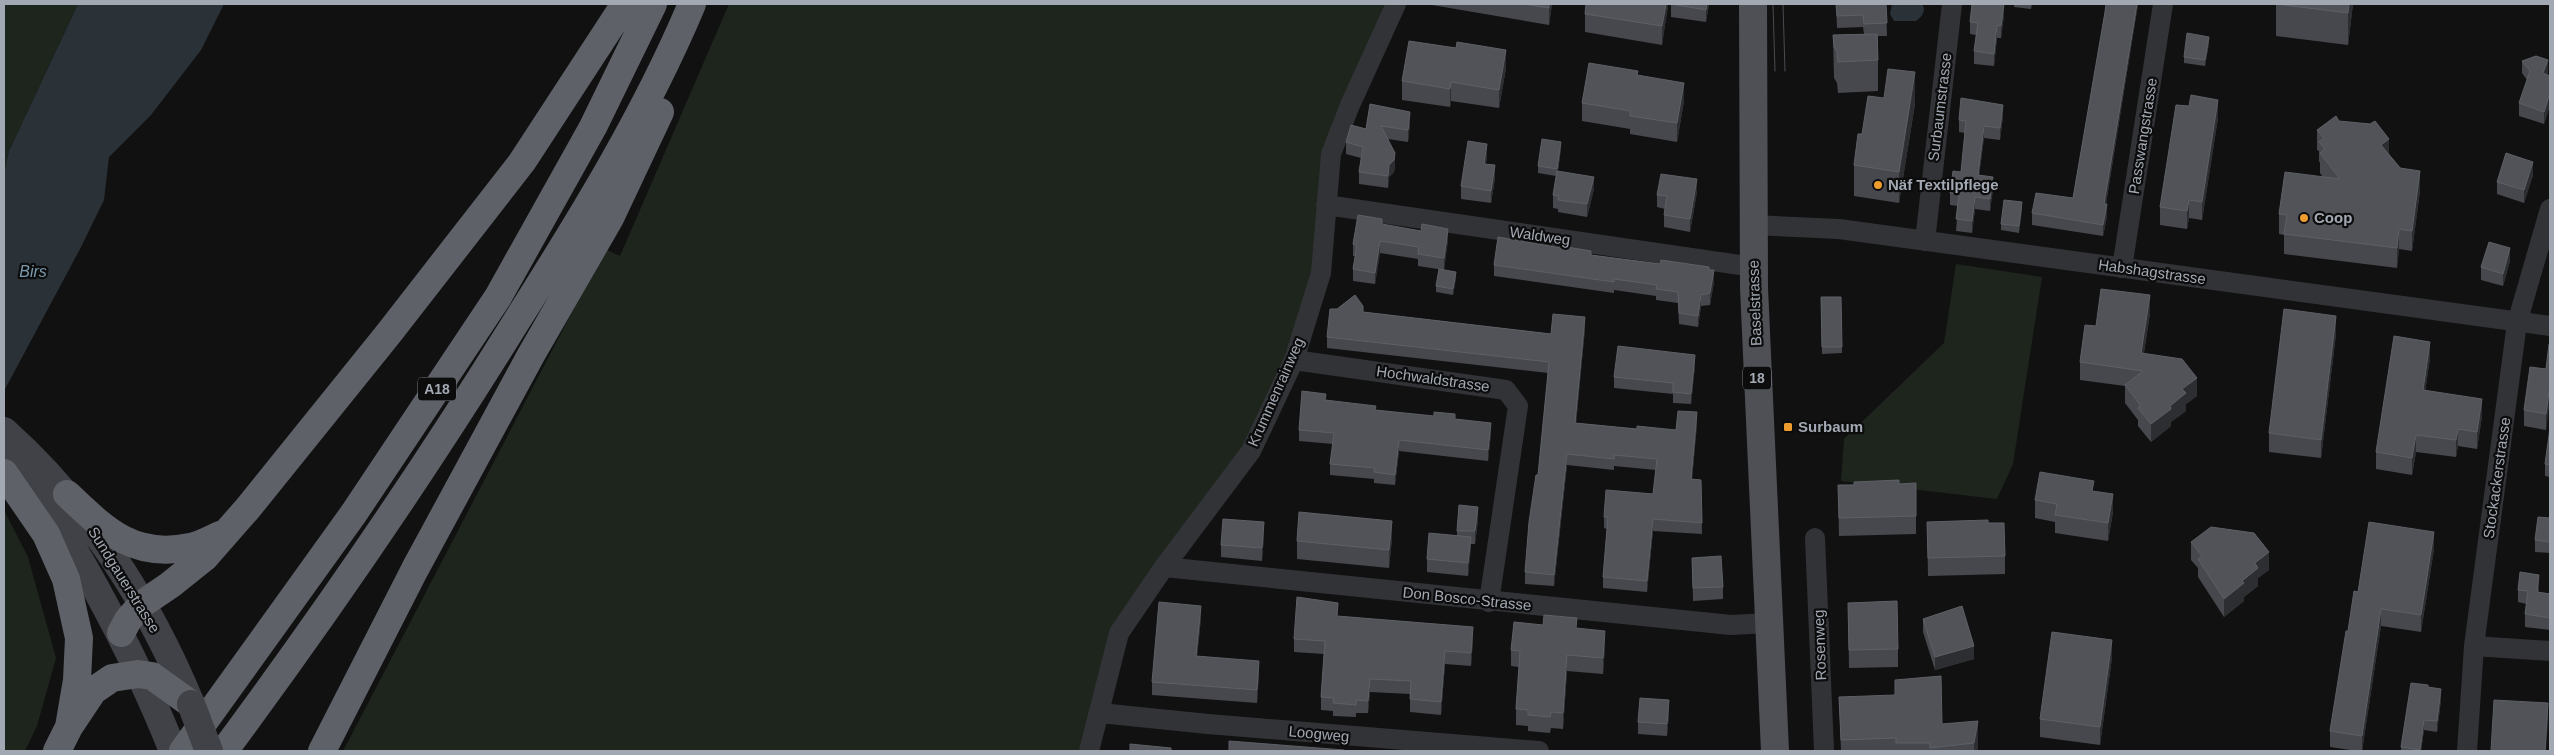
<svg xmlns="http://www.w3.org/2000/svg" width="2554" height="755" viewBox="0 0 2554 755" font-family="Arial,sans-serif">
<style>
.green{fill:#1d251d}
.water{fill:#2a3237}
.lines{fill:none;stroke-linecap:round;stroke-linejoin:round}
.street{stroke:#323337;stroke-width:20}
.secondary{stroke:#404247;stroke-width:28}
.primary{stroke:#4e5056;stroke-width:28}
.highway{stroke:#5e6168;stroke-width:28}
.tram{stroke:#494b50;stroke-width:1}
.secondary-bridge{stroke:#404247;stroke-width:28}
.wall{fill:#47484d}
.shaded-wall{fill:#2d2e31}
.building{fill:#515358;stroke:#5d6066}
.poi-dot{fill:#ee9c2d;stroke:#0c0c0d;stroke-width:2}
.labels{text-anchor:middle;stroke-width:4.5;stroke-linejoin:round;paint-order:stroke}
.shield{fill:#0c0c0d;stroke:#757a81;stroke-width:1}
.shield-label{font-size:14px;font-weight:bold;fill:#a2a9b3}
.street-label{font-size:15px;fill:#a2a9b3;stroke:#0c0c0d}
.poi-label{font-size:15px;font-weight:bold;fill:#a2a9b3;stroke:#0c0c0d;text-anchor:start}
.water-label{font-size:16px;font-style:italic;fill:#799aae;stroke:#0c0c0d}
</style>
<rect width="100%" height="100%" fill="#111112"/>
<path class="green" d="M4 4H78L9 151 4 173Z
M729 4H1396L1331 154 1321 273 1251 451 1119 633 1089 751H343L605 249 620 256Z
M1956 264 2042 277 2013 464 1997 499 1841 481 1844 439 1944 343Z
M4 510 28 557 56 658 37 726 25 751H4Z"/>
<path class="water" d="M78 4H224L201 50 151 115 109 157 104 200 80 249 4 391V173L9 151Z
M1892 4H1922C1927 10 1922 17 1916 21H1894L1890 14Z"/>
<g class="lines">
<path class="street" d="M1326 205 1754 267
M1753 225 1839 229 2550 326
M1925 241 1952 4
M2122 268 2163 4
M1294 360 1506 390 1518 406 1489 602
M1815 538 1824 751
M1164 567 1731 625 1770 623
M2474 646 2550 651
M1100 713 1208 724 1539 751
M1089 751 1119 633 1164 567 1251 451 1294 360 1321 273 1331 154 1350 105 1396 4
M2467 751 2474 646 2517 323 2550 209"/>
<path class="secondary" d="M4 431C87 505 149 602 191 704
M4 457C43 494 69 540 95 587 124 640 151 695 173 751"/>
<path class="primary" d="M1753 4 1754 288 1775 751"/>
<path class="highway" d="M4 473 46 534 66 579 79 638 77 680 69 727
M67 494C105 530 133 559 190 547 201 545 212 538 223 534
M121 633 128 620 142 604 170 585 205 557 248 508 389 333 522 162 625 4
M57 751 69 727 93 691 112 678 138 674 152 676 191 704
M183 751 354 513 498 297 593 127 653 4
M224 751C327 612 425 469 516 322 581 219 645 116 692 4
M322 751 415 569 531 355 610 218 660 112"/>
<path class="tram" d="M1773 4 1775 71
M1783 4 1785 71"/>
<path class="secondary-bridge" d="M191 704 209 751"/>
</g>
<path class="wall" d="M1432 4H1552L1549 25 1432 5Z
M1668 4 1662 45 1585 32V14Z
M1671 4H1709L1706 22 1671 17Z
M1836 4H1886L1887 36H1878V91L1838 93 1837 83 1834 78 1833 35 1864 34 1863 27 1837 28Z
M2014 4H2032L2031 9 2014 7Z
M2106 4H2138L2106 204 2107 216 2103 236 2032 225V213L2073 198 2105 12Z
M2276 4H2353L2348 45 2276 36Z
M2004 16 2001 38H1997L1994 66 1974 64V51L1976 35 1970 34V22Z
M2209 43 2205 66 2184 63V57Z
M2522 61 2548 72 2547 75 2550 76V105L2544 124 2519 116V103L2527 80 2522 73Z
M1506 68 1499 108 1451 101 1450 107 1402 100V81Z
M1638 75 1684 101 1677 142 1630 134V129L1582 121V103Z
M1884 98 1915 104 1899 203 1854 196V165L1862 134Z
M1370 104 1410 124 1408 142 1388 139 1395 165 1394 172 1389 177 1388 188 1359 184V172L1361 158 1346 154V142L1366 129Z
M2003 117 2000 140 1984 138 1979 175 1993 189 1990 211 1975 209 1972 233 1956 231 1958 206 1950 205V193L1961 172 1965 133 1959 132V120Z
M2218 118 2202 220 2189 218 2187 229 2160 225V207Z
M2339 121 2389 154 2420 191 2412 251 2399 249 2397 268 2284 254V235L2279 234V214L2323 177 2320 173V163L2319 161V151L2317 150V130Z
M1561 148 1558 172 1594 189 1587 217 1558 212V209L1553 208V195L1556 176 1538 173V166Z
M1487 156 1486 164 1495 178 1491 203 1461 199V186Z
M2533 175 2524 203 2497 194V182Z
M1697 192 1690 232 1664 227V215L1665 209 1657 207V195Z
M2022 209 2019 233 2001 230V224Z
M1382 224 1448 240 1444 270 1418 266V259L1380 253 1375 284 1353 281V269L1355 256H1353V244Z
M1591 255 1709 270 1714 282 1710 305 1701 306 1698 327 1679 324 1678 303 1656 300V296L1614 290V293L1494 276V265Z
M2510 261 2503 286 2481 280V267Z
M1456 278 1453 295 1436 292V286Z
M1821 297 1842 347V353L1822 354Z
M1363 312 1551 334 1585 329 1576 423 1637 429 1676 430 1697 424 1692 479 1701 480 1702 534 1653 531 1647 592 1603 588V577L1607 529 1604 528V517L1653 494 1656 470 1614 466V470L1567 465 1554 586 1525 584V572L1538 475 1548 373 1327 348V337Z
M2150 313 2144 353 2197 396 2186 404V411L2171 422V426L2151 442 2138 426V420L2125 403V386L2080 380V362Z
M2336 334 2321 458 2269 452V433Z
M2550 344 2546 430 2524 426V410L2546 369Z
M2430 358 2425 391 2482 416 2477 449 2458 446 2456 457 2416 452 2412 475 2376 469V452Z
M1695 366 1691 404 1673 403V394L1614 388V377Z
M1326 400 1376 410 1455 419 1491 433 1488 461 1399 451 1395 485 1374 483V479L1330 475V464L1333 444 1299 441V430Z
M2550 428V477L2545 476V464Z
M1899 484 1916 516V534L1839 536 1838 485Z
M2094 491 2113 512 2108 541 2055 533V522L2035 518V500Z
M2550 518V553L2535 552V540Z
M1478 520 1475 544H1471L1468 576 1427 572V559L1457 536V531Z
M1927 522 1988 523 2005 556V574L1928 576Z
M1264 535 1262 561 1221 557V545Z
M1392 539 1389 568 1297 559V541Z
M2191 542 2269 570 2258 578V586L2244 597V601L2224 617 2198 577V568L2191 560Z
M2434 549 2421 632 2381 626 2362 751H2357L2330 747V731L2348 631 2358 592Z
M1692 558 1723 587V599L1693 601Z
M2539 587V592L2550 594V630L2525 627V614L2527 604 2518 602V590Z
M1848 603 1898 649V667L1849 668Z
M1338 617 1473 640 1471 666 1445 664 1441 715 1410 712V694L1370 692 1368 713H1356V717L1333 716V711L1321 710V697L1324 654 1294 652V639Z
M1201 618 1197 656 1259 673 1257 703 1152 695V682Z
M1923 619 1974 659 1935 670 1923 632Z
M1577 628 1605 647 1603 674 1567 671 1563 729 1551 728 1550 733 1528 731V726L1516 725V709L1519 667 1511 666V650Z
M2112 658 2100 745 2040 737V719Z
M2428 687 2441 700 2437 732 2424 730 2421 751H2401V747Z
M1839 697 1942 724 1978 746 1977 751H1841Z
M1669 713 1667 736 1638 734V722Z"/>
<path class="shaded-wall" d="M1549 4H1552L1549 25Z
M1666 4H1668V7L1662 45V26Z
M1707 4H1709L1706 22V10Z
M2004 4V16L2001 38V26Z
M2137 4H2138L2104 216V204Z
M2349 4H2353L2348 45V13Z
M1997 25V38L1994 66V54Z
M2209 37V43L2205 66V60Z
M1506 50V68L1499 108V90Z
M2548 60V72L2543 86V73Z
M1915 72V104L1899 203V172Z
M1451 82V101L1450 107V89Z
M1684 83V101L1677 142V123Z
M2550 93V105L2544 124V112Z
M2218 100V118L2202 220V202Z
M2003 105V117L2000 140V128Z
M1410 112V124L1408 142V130Z
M1984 126V138L1978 187V175Z
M2389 139V159L2381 145Z
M1561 142V148L1557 176V169Z
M1487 144V156L1484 176V164Z
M1395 153V165L1394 172 1389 177 1388 188V176L1389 165Z
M2533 162V175L2524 203V190Z
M1495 165V178L1491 203V191Z
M2420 171V191L2412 251V231Z
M1594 177V189L1587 217V204Z
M1993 177V189L1990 211V199Z
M1697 179V192L1690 232V219Z
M1975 197V209L1972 233V221Z
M2189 200V218L2187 229V211Z
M2022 202V209L2019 233V226Z
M2107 204V216L2103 236V225Z
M1448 229V240L1444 270V258Z
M2399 229V249L2397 268V248Z
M1380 241V253L1375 284V273Z
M2510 248V261L2503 286V274Z
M1714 270V282L1710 305V293Z
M1456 272V278L1453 295V289Z
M1701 295V306L1698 327V316Z
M2150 295V313L2141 371V353Z
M2336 316V334L2321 458V440Z
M1585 317V329L1575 435V423Z
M2430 342V358L2423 407V390Z
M1695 355V366L1691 404V394Z
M2197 378V396L2186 404V411L2171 422V426L2151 442V424L2170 406 2182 389Z
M2550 385V401L2546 430V414Z
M2482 399V416L2477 449V432Z
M1697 412V424L1691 491V479Z
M1491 423V433L1488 461V450Z
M2458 429V446L2456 457V440Z
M2416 435V452L2412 475V458Z
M1399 440V451L1395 485V475Z
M1567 454V465L1554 586V575Z
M2113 494V512L2108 541V523Z
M1478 507V520L1475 544V531Z
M1653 519V531L1647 592V581Z
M1392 521V539L1389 568V550Z
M1264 522V535L1262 561V548Z
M2434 532V549L2421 632V615Z
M1471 537V550L1468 576V563Z
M2269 552V570L2258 578V586L2244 597V601L2224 617V599L2242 581 2255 563Z
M2539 575V587L2537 605V592Z
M1201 606V618L1196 668V656Z
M2381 609V626L2362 751V736Z
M1473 627V640L1471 666V653Z
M1605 631V647L1603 674V658Z
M2112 640V658L2100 745V727Z
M1974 646V659L1935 670V657Z
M1445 651V664L1441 715V702Z
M1567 655V671L1563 729V713Z
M1259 661V673L1257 703V690Z
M1370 679V692L1368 713V701Z
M2441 689V700L2437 732V721Z
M1669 700V713L1667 736V724Z
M2548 703V721L2546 751H2545Z
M2424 720V730L2421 751H2420Z
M1978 721V746L1977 751H1974V743Z"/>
<path class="building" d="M1523 4H1549V8Z
M1586 4H1666L1662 26 1585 14Z
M1671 4H1707L1706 10Z
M1836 4H1886L1887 23 1864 24 1863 15 1837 16Z
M1972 4H2004L2001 26 1997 25 1994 54 1974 51 1978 23 1970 22Z
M2106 4H2137L2104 204H2107L2103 225 2032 213 2036 193 2073 198 2105 12Z
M2276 4H2349L2348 13Z
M2187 33 2209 37 2205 60 2184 57Z
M1877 34 1878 60 1838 62 1837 51 1834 47 1833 35Z
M1409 41 1456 48 1457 42 1506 50 1499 90 1451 82 1450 89 1402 81Z
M2536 56 2548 60 2543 73 2550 76V93L2544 112 2519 103 2530 71 2522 61Z
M1589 63 1638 71 1637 75 1684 83 1677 123 1630 116V111L1582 103Z
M1888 69 1915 72 1899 172 1854 165 1858 134H1862L1868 96 1884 98Z
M2191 95 2218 100 2202 202 2189 200 2187 211 2160 207 2176 105 2189 106Z
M1961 98 2003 105 2000 128 1984 126 1978 175 1993 177 1990 199 1975 197 1972 221 1956 219 1959 194 1950 193 1953 171 1961 172 1966 121 1959 120Z
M1370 104 1410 112 1408 130 1381 126 1395 153 1394 160 1389 165 1388 176 1359 172 1363 147 1346 142 1351 125 1366 129Z
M2336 116 2339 121 2370 124 2375 121 2389 139 2381 145 2400 168 2420 171 2412 231 2399 229 2397 248 2284 234 2287 215 2279 214 2285 172 2340 179 2320 153 2325 149 2319 142 2324 138 2317 130Z
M1542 139 1561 142 1557 169 1538 166Z
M1468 141 1487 144 1484 164 1495 165 1491 191 1461 186Z
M2506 153 2533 162 2524 190 2497 182Z
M1557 171 1594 177 1587 204 1558 200 1559 196 1553 195Z
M1661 174 1697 179 1690 219 1664 215 1667 196 1657 195Z
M2004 200 2022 202 2019 226 2001 224Z
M1358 215 1382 219V224L1421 231 1422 224 1448 229 1444 258 1418 254 1419 247 1380 241 1375 273 1353 269 1357 245 1353 244Z
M1498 237 1566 249 1567 247 1591 251V255L1660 264 1661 260 1709 267V270H1714L1710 293 1701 295 1698 316 1679 313 1678 292 1656 289 1657 285 1614 279V282L1494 265Z
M2489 242 2510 248 2503 274 2481 267Z
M1439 269 1456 272 1453 289 1436 286Z
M2101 289 2150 295 2141 353 2182 359 2197 378 2182 389 2186 393 2170 406 2171 409 2151 424 2138 408 2141 406 2125 385 2143 371 2080 362 2085 325 2096 326Z
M1355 295 1363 306V312L1551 334 1553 314 1585 317 1575 423 1637 429V426L1676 430 1678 411 1697 412 1691 479 1701 480 1702 523 1653 519 1647 581 1603 577 1608 517H1604L1606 490 1653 494 1657 459 1614 455V459L1567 454 1554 575 1525 572 1529 522 1536 475H1538L1549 362 1327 337 1330 309H1337Z
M1821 297H1841L1842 347H1822Z
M2284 309 2336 316 2321 440 2269 433Z
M2394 336 2430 342 2423 390 2482 399 2477 432 2458 429 2456 440 2416 435 2412 458 2376 452Z
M2549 344H2550V385L2546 414 2524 410 2530 367 2546 369Z
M1618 346 1695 355 1691 394 1673 392V383L1614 377Z
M1302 391 1326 394 1325 400 1376 406 1375 410 1434 416V412L1455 414V419L1491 423 1488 450 1399 440 1395 475 1374 472 1375 468 1330 464 1334 433 1299 430Z
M2550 428V465L2545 464Z
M2040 472 2094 481 2092 491 2113 494 2108 523 2055 515 2057 504 2035 500Z
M1899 480V484L1916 483V516L1839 518 1838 485H1854V482Z
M1459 505 1478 507 1475 531H1457Z
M1299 512 1392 521 1389 550 1297 541Z
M2538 517 2550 518V542L2535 540Z
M1223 519 1264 522 1262 548 1221 545Z
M1988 520V523H2004L2005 556 1928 558 1927 522Z
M2369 522 2434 532 2421 615 2381 609 2362 736 2330 731 2346 631H2348L2354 591 2358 592Z
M2211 527 2254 533 2269 552 2255 563 2258 568 2242 581 2244 583 2224 599 2198 559 2202 556 2191 542Z
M1429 533 1471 537 1468 563 1427 559Z
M1721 556 1723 587 1693 588 1692 558Z
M2520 572 2539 575 2537 592 2550 594V618L2525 614 2528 591 2518 590Z
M1297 597 1338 603 1337 616 1473 627 1471 653 1445 651 1441 702 1410 699 1411 681 1370 679 1368 701 1356 700V705L1333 703 1334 698 1321 697 1325 641 1294 639Z
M1897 601 1898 649 1849 650 1848 603Z
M1159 602 1201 606 1196 656 1259 661 1257 690 1152 682Z
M1962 606 1974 646 1935 657 1923 619Z
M1544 615 1577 618 1576 628 1605 631 1603 658 1567 655 1563 713 1551 712 1550 717 1528 715V710L1516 709 1520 651 1511 650 1514 622 1543 625Z
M2052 632 2112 640 2100 727 2040 719Z
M1941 676 1942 724 1978 721 1974 743 1930 748V743H1896V738L1841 740 1839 697 1895 695V680Z
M2411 683 2428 685V687L2441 689 2437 721 2424 720 2420 750 2401 747Z
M1640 698 1669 700 1667 724 1638 722Z
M2494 700 2548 703 2545 751H2491Z
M1229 741 1344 750V751H1229Z
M1130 744 1171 748V751H1130Z"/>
<g class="poi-dot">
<circle cx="1878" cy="185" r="5"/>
<circle cx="2304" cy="218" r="5"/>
<rect x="1783" y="422" width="10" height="10" rx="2.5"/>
</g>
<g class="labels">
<g class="shield">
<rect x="1743" y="366.5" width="28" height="23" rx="4"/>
<rect x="418" y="377.5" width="38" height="23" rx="4"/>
</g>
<g class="shield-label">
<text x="1757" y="383">18</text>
<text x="437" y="394">A18</text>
</g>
<g class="street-label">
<text transform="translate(1940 107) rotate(-83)" y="5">Surbaumstrasse</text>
<text transform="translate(2143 136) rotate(-81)" y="5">Passwangstrasse</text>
<text transform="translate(1540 236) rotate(8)" y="5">Waldweg</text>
<text transform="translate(2152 272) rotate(8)" y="5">Habshagstrasse</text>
<text transform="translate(1755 303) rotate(-92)" y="5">Baselstrasse</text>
<text transform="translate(1433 379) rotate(8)" y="5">Hochwaldstrasse</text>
<text transform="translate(1276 392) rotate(-66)" y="5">Krummenrainweg</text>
<text transform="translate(2497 478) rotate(-82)" y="5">Stockackerstrasse</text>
<text transform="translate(124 580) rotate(58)" y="5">Sundgauerstrasse</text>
<text transform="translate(1467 599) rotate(6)" y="5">Don Bosco-Strasse</text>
<text transform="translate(1820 645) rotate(-92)" y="5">Rosenweg</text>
<text transform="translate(1319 734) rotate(5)" y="5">Loogweg</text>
</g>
<g class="poi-label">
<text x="1888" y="190">Näf Textilpflege</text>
<text x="2314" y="223">Coop</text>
<text x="1798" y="432">Surbaum</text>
</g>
<g class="water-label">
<text x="33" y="277">Birs</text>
</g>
</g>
<rect width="2554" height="755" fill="none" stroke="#a2a9b3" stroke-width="10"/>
</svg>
